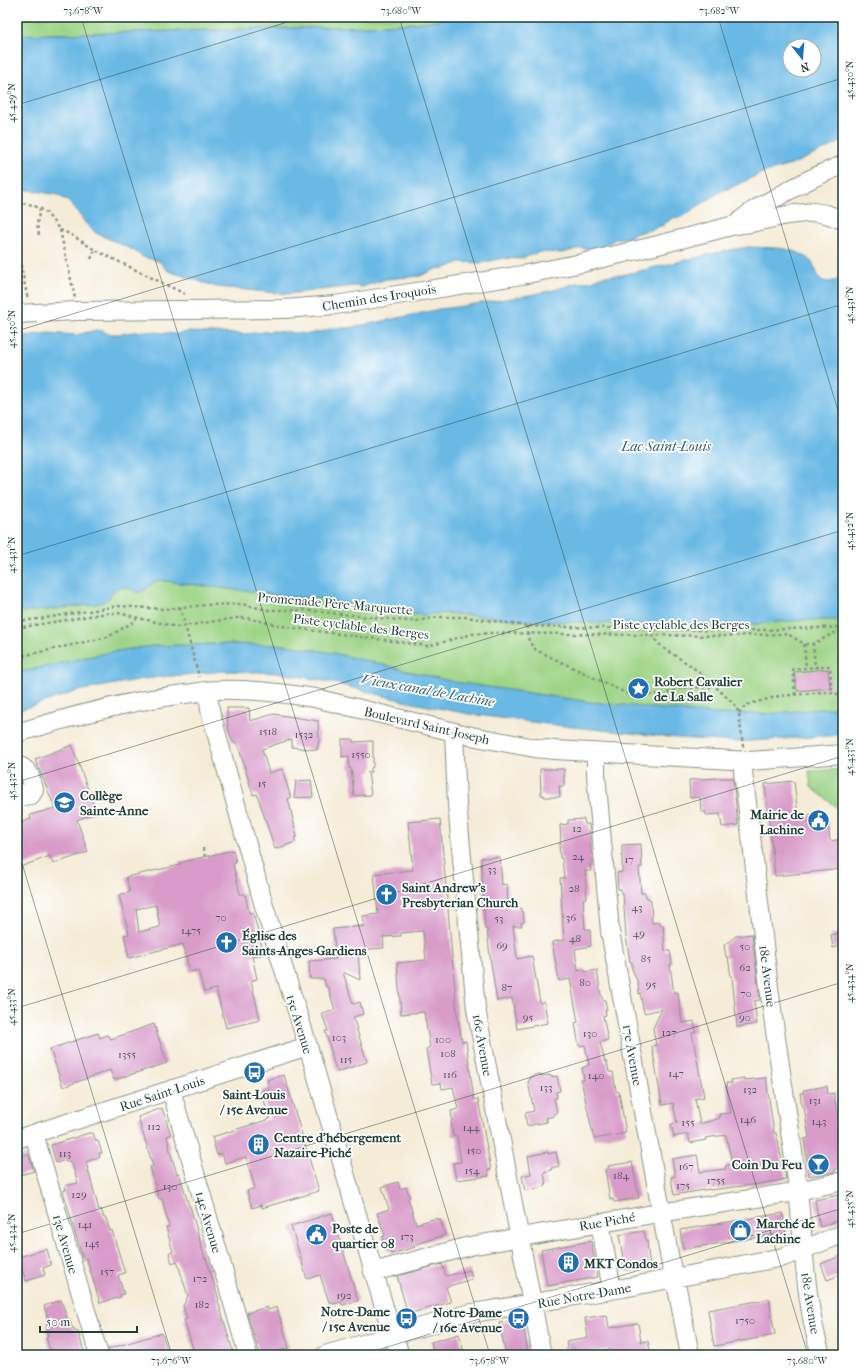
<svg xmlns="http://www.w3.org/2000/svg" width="860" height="1372" viewBox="0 0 860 1372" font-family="'IM FELL French Canon',serif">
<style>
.green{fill:#9dd486;stroke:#5e885d}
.water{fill:#6bb9e5;stroke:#457b8c;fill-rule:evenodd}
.building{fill:#d89bca;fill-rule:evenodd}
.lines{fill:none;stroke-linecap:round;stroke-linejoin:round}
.minor-casing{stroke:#8a9486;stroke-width:20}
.path{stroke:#8a9486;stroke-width:2.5;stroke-dasharray:3 3;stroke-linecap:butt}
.minor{stroke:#fff;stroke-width:18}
.ticks{fill:none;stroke:#1f3d34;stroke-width:1;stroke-opacity:0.45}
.labels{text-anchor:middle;stroke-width:3.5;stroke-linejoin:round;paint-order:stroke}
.number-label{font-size:11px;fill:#4d545a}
.street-label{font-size:13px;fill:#1f3d34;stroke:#fff}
.poi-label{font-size:13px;font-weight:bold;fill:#1f3d34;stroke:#fff;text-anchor:start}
.water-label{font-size:14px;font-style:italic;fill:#366269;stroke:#fff}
.neatline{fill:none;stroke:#1f3d34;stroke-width:1.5}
.ticks-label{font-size:10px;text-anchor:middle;fill:#1f3d34}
</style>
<rect width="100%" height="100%" fill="#fff"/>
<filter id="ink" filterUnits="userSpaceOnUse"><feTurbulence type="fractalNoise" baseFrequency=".025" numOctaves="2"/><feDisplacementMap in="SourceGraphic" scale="8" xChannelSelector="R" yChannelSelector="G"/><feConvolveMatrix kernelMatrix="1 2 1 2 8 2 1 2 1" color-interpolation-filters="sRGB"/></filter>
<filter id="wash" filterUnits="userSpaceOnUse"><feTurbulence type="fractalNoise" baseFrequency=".012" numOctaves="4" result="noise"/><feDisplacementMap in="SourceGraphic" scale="16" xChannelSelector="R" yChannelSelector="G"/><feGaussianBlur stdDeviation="0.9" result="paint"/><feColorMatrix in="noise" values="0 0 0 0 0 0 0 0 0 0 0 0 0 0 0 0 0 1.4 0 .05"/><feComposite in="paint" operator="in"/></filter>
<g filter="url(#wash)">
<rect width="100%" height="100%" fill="#f5ecd8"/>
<path class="green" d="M17 17H460L414 23 372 26 17 35Z
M157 580 294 597H310L393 613 424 615 447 613 532 621 599 623 754 624 804 620H843V707L765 714H715L590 702 454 682 333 653 285 645 221 644 153 646 110 652 17 673V612C38 611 58 609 79 606 87 605 96 605 104 601 112 597 112 590 119 587 127 584 134 594 143 591 147 590 148 586 151 583 153 582 155 581 157 580Z
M843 769V812L811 787 809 771Z"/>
<path class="water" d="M460 17H843V141L791 165 762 173 730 188 723 190 683 216 679 218 676 217 671 219 662 226H659L654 229 637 233 627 238 615 239 608 244 597 248 588 249 581 248 562 253 539 252 520 259 503 258 482 263 460 262 451 266 445 268 436 269 420 276 386 279 362 287 355 286 286 294 217 287 171 272 167 270 159 261 143 257 133 250 96 233 86 224 82 218 69 202 58 195 17 188V35L372 26 414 23ZM790 46H814V70H790Z
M748 247C766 248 787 246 803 255 825 267 808 291 843 278V620H804L754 624 599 623 532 621 447 613 424 615 393 613 310 597H294L157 580C150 584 146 590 138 593 133 591 127 586 121 587 111 589 112 598 103 602 95 605 86 605 78 606 58 609 38 611 17 612V337L48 333 76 335 96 330 103 331 108 334H118L144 331 176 334 187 332 245 334 273 331 308 334 325 331 331 328H349L427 312 439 309 456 307 530 295 554 290 576 283 592 281 603 276 622 275 724 251Z
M221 644 285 645 333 653 454 682 590 702 716 714H765L843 707V735L736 742 678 738 563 726 469 714 408 702 330 682 281 673 224 671 142 679 78 691 17 711V673L110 652 153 646Z"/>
<g id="blocks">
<path class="building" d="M828 669 830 688 797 691 794 672Z
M227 708H249L250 721 274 714 318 721 319 740 317 750 292 747V739L262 749 269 773 282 769 291 798H288L297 837 294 838 296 842 275 849 257 794 253 795 238 745 232 741 228 728Z
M342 739H353V742L373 741V767L371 768V772H368L371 795 354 796 351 768H349V756L342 757Z
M72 745 96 812 77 820 88 852 53 864 50 856 17 868V824L31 819 30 815 55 808 35 759Z
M540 769H564V786H559L560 797H544V795H541Z
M717 778H733L738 825 722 827 720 814 706 815V812H701L700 797 690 798 689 780Z
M311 780 313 797 294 798 296 781Z
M794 781 798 816 818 814 828 821 830 841 843 839V869L775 876 765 784Z
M440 819 457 1013 462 1042 466 1041 474 1100 478 1099 491 1170H488L489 1176 456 1180 453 1163 461 1162 457 1136H453L451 1121H452L451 1111 458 1109 453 1087 442 1089 441 1083 432 1084 426 1049 430 1047 424 1012 401 1014 397 963 426 960 423 931 401 933V936L383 937 384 948 358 950 360 980 343 972 353 1004 360 1002 363 1014 353 1017 367 1062 337 1072 331 1054H332L325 1031H328L322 1014 335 1010 328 987H326L324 979H310L309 961 336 959 333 929 364 926 363 916 378 914 374 874 413 870 408 822Z
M584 819 585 824H589L592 864H590L591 871H585L587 898 583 899 585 929H590L591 946 575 949 578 971 584 969 585 972 597 970 601 995 603 1000H605L607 1010H605L606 1015 603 1016 608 1040 600 1042 605 1062H607L609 1072H613L616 1091 619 1092 626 1133 594 1139 581 1080H584L582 1068 589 1065 585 1045 579 1046 575 1023 578 1022 570 979 559 981 552 942 564 940 560 878H564L562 858H560L559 844H561L560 825 568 824V820Z
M641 844 642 867H639L641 893H645L646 897 651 900 652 923 660 922V925H663L665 951H670L672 964 670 965 674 993 678 992 682 1023 694 1021 696 1032 692 1033 704 1097 695 1099 700 1124 720 1118 719 1114 731 1113 726 1083H732L731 1080 744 1078V1080L766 1078 774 1133H776L786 1179 759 1184 710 1190V1189L674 1195 671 1177 675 1176 672 1159 697 1155 700 1172 726 1169 725 1166 732 1164 726 1135 705 1138 706 1140 690 1143 688 1134 674 1137 671 1124 677 1123 673 1103 662 1105 652 1046 656 1045 653 1028 662 1009 644 1013 640 993 639 994 638 983 632 969V962H630L626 936 623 894H621V889H618L617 873 622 872V845Z
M233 850 236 863 233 864 240 894H245L249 913H253L264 954 252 956 257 979 251 981 260 1020 226 1028 216 989 204 992 198 970 190 972 183 944 129 958 124 935 129 934 119 895 130 892 126 877 180 865 179 863ZM156 905 160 927 139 932 136 909Z
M500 857 502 885 507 884 508 908H521V912H523L524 922 521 923 522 926H513L517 959 532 956 540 1003 544 1002 548 1023 517 1029 512 998 497 1001 490 957 487 929H485L481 858Z
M843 932V945L833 948 831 935Z
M752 934 760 1000 754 1001 757 1024 737 1027 732 976 731 977 728 957H726L724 945 736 936Z
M154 1024 167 1063 114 1080 110 1070 63 1087 50 1049 98 1033 100 1038 107 1035 111 1039Z
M540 1074 541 1076 550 1075 551 1077 557 1076 560 1091 556 1092 557 1098H554L557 1113 554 1114V1116L546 1118 547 1122 527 1126 525 1113 534 1111 528 1082 532 1076Z
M284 1075 319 1191 262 1208 261 1205 252 1208 247 1191 255 1188 246 1157 225 1163 222 1153 217 1155 212 1137 270 1119 261 1091 269 1088 267 1080Z
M827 1086 828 1094 834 1093 837 1114 838 1113 841 1137 838 1138 841 1157 838 1158 840 1169H835V1172L809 1176 804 1139 809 1138 804 1107H802L800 1093H804L803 1090Z
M162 1108 171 1135 167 1136 170 1151 177 1174 179 1173 189 1206H190L205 1259 206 1258 219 1300 218 1301 234 1355H195L184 1320 187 1319 183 1306 188 1296 177 1261 172 1263 169 1253 173 1252 166 1227H169L162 1198 159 1199 150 1167 153 1166 138 1117Z
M89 1133H93L96 1141H98L102 1153H99L100 1157 86 1162 99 1210 101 1209 104 1218H106L110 1231 112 1230 125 1273 118 1275 124 1294 120 1295 121 1297 100 1303 88 1263 86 1258 83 1259 81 1253 63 1191 66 1190 65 1186 78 1183 71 1161 67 1162 66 1160 56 1163 51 1145Z
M548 1152V1154L556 1152 559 1166 551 1168 552 1170 544 1172 546 1186 525 1191 522 1176 531 1174 528 1156Z
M28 1154 34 1171 17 1176V1158Z
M632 1162 639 1198 614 1202 613 1199H610L605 1169H609L608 1166Z
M398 1182 400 1189 406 1187 410 1197 408 1198 416 1224 437 1218V1220L440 1219 445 1235 414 1245 415 1247 391 1254 390 1250 387 1251 382 1237 385 1236 377 1213 389 1209 382 1187Z
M843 1194V1219L820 1227 815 1200Z
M332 1213 358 1301 342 1305 341 1302 333 1304 332 1302H329L320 1275 307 1279 291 1226Z
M783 1213 786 1233 683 1249 680 1230Z
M644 1231 646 1241H647L650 1267 625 1270 619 1235Z
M591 1241 598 1277 547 1286 541 1250Z
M47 1249 51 1265 43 1268 45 1275 26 1281 18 1257Z
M843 1255V1274L827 1280 821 1264Z
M442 1264 446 1276 470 1270 472 1279 446 1287 451 1302 408 1314 397 1276Z
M769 1299 775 1335 714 1346 708 1310Z
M61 1300 68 1320 69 1319 72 1328H74L75 1332 78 1331 84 1352 81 1353 82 1355H55L53 1349 50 1350 46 1337 48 1336 46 1329 49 1328 47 1323 49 1322 44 1306Z
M267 1307 268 1310 277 1307 289 1348 266 1355H260L247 1313Z
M607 1315 609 1328 638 1323 641 1342 648 1341 651 1355H612L611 1349 575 1355H568L566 1342 588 1338 585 1318Z
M523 1320 528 1355H506L499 1323Z
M162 1333 169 1355H109L108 1349Z
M459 1334 464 1352 454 1355H434L431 1342Z"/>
</g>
</g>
<g filter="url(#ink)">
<use href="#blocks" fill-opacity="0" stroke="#8a9486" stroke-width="1"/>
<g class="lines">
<defs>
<path id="minor" d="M736 225C748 212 764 204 779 196 800 184 821 173 843 165
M17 314 76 311 284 309 335 305 522 275 582 263 654 246 735 225 751 223 787 215 814 212 826 214 843 220
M208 691 210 710 264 906 308 1046 384 1307 400 1355
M454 732 457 804 476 1009 542 1355
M17 733C72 716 127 701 185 694 196 693 207 690 218 690 251 689 283 693 315 698L471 736 535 748 555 750 750 761 843 754
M596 753V774L610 931 671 1265 678 1293 690 1355
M743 760V772C752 841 760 910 768 979 776 1044 787 1108 796 1173 804 1234 803 1296 821 1355
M17 765C30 769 31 778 34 790L31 795 23 796 17 792
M171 1090 248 1355
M34 1134 99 1355
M17 1139 308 1046
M600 1223 612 1290
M373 1272 470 1246 653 1214 789 1193 843 1181
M325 1355 467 1314 623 1288 783 1257 843 1234"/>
</defs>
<use href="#minor" class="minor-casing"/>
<path class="path" d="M17 202 33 205 45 211 60 230 75 298
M60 230 70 234 95 250 185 294
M39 235 37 225 40 208
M17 247 28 300
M91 259 95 250
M180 607 199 677
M17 621 39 619 118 606 163 609 206 605 241 604 268 610H303L408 621H417L438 617H466L527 626 734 631 843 627
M527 626 529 642 536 650 628 694 648 695 667 693 682 688 714 687
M17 628 108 613H118L177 627 236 618H246L287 627 429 646 472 634 491 633 723 636 783 634C794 634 799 645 810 644 820 643 830 632 843 631
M651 635 663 648 690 665 705 677 735 705 739 713 743 747
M813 643 815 668
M804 644 806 668
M17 657 108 637 135 621 137 617
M795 695 793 669 830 666 832 694
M739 713 746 705 779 696 825 692 843 695
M203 848 205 857"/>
<use href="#minor" class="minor"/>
</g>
</g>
<path class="ticks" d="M81 17 490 1355M399 17 808 1355M718 17 843 427M17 105 304 17M17 331 843 78M17 556 843 304M17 782 843 530M17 847 172 1355M17 1008 843 756M17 1234 843 982M361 1355 843 1208"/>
<defs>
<symbol id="sight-disc" viewBox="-11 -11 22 22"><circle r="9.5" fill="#1f6fb2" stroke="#fff"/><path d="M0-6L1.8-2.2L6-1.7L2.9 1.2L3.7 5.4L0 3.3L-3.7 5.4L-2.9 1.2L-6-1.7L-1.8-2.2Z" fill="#fff"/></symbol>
<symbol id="school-disc" viewBox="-11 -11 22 22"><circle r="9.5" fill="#1f6fb2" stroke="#fff"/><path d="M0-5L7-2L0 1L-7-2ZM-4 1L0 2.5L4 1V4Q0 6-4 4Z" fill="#fff"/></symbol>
<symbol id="civic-disc" viewBox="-11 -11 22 22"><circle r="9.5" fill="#1f6fb2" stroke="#fff"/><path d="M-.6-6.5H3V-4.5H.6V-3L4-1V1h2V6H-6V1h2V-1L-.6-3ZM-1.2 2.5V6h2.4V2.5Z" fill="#fff"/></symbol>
<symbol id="church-disc" viewBox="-11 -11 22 22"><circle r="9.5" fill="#1f6fb2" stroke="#fff"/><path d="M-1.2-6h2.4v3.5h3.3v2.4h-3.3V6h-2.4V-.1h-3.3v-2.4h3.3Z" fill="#fff"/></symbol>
<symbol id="bus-disc" viewBox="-11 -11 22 22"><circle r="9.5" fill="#1f6fb2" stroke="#fff"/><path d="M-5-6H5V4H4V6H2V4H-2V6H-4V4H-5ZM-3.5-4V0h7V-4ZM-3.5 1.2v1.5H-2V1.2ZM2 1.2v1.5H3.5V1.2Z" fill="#fff"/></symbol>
<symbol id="building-disc" viewBox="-11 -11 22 22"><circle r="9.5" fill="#1f6fb2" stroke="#fff"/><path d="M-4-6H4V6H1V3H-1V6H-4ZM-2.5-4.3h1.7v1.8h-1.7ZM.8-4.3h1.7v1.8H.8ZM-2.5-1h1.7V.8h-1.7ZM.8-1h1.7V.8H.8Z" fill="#fff"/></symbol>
<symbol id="bar-disc" viewBox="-11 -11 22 22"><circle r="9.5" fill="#1f6fb2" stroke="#fff"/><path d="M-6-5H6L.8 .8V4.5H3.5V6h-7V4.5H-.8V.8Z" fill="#fff"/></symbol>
<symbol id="shop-disc" viewBox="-11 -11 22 22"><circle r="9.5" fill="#1f6fb2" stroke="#fff"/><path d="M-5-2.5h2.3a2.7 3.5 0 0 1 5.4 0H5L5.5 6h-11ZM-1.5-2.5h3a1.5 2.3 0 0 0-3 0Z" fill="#fff"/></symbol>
</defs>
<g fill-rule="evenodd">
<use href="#sight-disc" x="626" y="676" width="25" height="25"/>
<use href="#school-disc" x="52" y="790" width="25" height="25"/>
<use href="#civic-disc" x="806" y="808" width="25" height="25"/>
<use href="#church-disc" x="374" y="882" width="25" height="25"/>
<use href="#church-disc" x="214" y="930" width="25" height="25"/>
<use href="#bus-disc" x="242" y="1060" width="25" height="25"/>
<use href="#building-disc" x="246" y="1132" width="25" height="25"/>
<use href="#bar-disc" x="806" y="1152" width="25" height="25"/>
<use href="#shop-disc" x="728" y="1218" width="25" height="25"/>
<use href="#civic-disc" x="304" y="1222" width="25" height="25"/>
<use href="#building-disc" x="556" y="1250" width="25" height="25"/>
<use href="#bus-disc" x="394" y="1306" width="25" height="25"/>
<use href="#bus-disc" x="506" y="1306" width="25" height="25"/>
</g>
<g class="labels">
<g class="number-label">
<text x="268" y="735">1518</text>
<text x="304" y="738">1532</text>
<text x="361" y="758">1550</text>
<text x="262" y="787">15</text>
<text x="577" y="832">12</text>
<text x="578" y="860">24</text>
<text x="629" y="863">17</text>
<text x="492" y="873">33</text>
<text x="574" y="892">28</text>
<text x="637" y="911">43</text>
<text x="221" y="921">70</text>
<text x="571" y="921">36</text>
<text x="499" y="922">53</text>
<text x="191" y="934">1475</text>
<text x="639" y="937">49</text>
<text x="575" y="942">48</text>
<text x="502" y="949">69</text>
<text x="745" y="950">50</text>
<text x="646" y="962">85</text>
<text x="745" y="971">62</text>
<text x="585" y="986">80</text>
<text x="651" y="988">95</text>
<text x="507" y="991">87</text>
<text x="746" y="997">70</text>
<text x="528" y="1021">95</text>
<text x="745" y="1021">90</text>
<text x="669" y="1036">127</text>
<text x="590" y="1037">130</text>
<text x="339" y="1041">103</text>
<text x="443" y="1043">100</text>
<text x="448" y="1057">108</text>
<text x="127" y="1058">1355</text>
<text x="346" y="1063">115</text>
<text x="676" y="1077">147</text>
<text x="450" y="1078">116</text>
<text x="596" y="1079">140</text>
<text x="546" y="1091">133</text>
<text x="750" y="1093">132</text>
<text x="815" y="1104">131</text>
<text x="748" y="1123">146</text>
<text x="819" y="1125">143</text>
<text x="688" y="1126">155</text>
<text x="154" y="1130">112</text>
<text x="471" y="1131">144</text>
<text x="474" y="1154">150</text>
<text x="65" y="1157">113</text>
<text x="686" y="1170">167</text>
<text x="472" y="1174">154</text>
<text x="621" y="1179">184</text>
<text x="716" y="1184">1755</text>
<text x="683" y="1189">175</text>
<text x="170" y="1190">130</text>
<text x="79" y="1198">129</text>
<text x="85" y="1228">141</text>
<text x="407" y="1240">173</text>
<text x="92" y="1247">145</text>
<text x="107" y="1275">157</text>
<text x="200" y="1282">172</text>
<text x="344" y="1299">192</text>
<text x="202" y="1308">182</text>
<text x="745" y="1324">1750</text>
</g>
<g class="street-label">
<text transform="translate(379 297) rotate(-9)" y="5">Chemin des Iroquois</text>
<text transform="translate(335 603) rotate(5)" y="5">Promenade Père-Marquette</text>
<text x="681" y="629">Piste cyclable des Berges</text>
<text transform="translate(361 626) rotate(7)" y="5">Piste cyclable des Berges</text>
<text transform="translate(427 725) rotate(13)" y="5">Boulevard Saint-Joseph</text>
<text transform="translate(768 976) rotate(83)" y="5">18e Avenue</text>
<text transform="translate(300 1024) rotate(73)" y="5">15e Avenue</text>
<text transform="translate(483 1045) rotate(80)" y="5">16e Avenue</text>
<text transform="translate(633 1055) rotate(80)" y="5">17e Avenue</text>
<text transform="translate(162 1093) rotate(-18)" y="5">Rue Saint-Louis</text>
<text transform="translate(607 1221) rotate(-10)" y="5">Rue Piché</text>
<text transform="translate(209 1222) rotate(74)" y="5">14e Avenue</text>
<text transform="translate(66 1244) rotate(74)" y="5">13e Avenue</text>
<text transform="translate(584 1295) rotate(-10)" y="5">Rue Notre-Dame</text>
<text transform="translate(811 1303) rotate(81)" y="5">18e Avenue</text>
</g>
<g class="poi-label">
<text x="654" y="686">Robert Cavalier<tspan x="654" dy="15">de La Salle</tspan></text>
<text x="80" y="800">Collège<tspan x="80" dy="15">Sainte-Anne</tspan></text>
<text x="804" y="819" text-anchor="end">Mairie de<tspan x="804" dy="15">Lachine</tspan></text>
<text x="402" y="892">Saint Andrew's<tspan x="402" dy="15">Presbyterian Church</tspan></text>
<text x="242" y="940">Église des<tspan x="242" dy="15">Saints-Anges-Gardiens</tspan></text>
<text x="254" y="1099" text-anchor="middle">Saint-Louis<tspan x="254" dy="15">/ 15e Avenue</tspan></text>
<text x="274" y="1142">Centre d'hébergement<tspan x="274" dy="15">Nazaire-Piché</tspan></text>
<text x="802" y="1169" text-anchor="end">Coin Du Feu</text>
<text x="756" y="1228">Marché de<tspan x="756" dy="15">Lachine</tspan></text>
<text x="332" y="1233">Poste de<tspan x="332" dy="15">quartier 08</tspan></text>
<text x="584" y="1268">MKT Condos</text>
<text x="390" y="1316" text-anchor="end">Notre-Dame<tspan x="390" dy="15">/ 15e Avenue</tspan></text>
<text x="502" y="1317" text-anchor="end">Notre-Dame<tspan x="502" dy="15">/ 16e Avenue</tspan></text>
</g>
<g class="water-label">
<text x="666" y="451">Lac Saint-Louis</text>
<text transform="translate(428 690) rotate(10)" y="5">Vieux canal de Lachine</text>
</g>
</g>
<rect width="860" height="1372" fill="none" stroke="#fff" stroke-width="44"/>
<g transform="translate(802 58) rotate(163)"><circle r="19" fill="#ffffff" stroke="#a5b1ae"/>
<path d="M0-3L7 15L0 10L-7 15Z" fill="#1f6fb2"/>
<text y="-6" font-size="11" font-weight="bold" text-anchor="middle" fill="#1f3d34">N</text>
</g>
<path d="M40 1326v6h97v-6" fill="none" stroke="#1f3d34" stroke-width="2"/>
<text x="46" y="1326" font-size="12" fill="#1f3d34" stroke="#ffffff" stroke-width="3" paint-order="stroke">50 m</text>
<rect x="22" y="22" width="816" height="1328" class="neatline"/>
<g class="ticks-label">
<text x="83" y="14">73.678°W</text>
<text x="401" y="14">73.680°W</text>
<text x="719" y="14">73.682°W</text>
<text transform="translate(849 80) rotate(-90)" y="4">45.430°N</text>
<text transform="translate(11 103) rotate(-90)" y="4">45.429°N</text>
<text transform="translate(849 305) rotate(-90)" y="4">45.431°N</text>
<text transform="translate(11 329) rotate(-90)" y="4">45.430°N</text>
<text transform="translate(849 531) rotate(-90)" y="4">45.432°N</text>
<text transform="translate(11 555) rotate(-90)" y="4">45.431°N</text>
<text transform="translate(849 757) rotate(-90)" y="4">45.433°N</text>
<text transform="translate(11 781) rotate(-90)" y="4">45.432°N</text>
<text transform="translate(849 983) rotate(-90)" y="4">45.434°N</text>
<text transform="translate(11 1007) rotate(-90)" y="4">45.433°N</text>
<text transform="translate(849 1209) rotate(-90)" y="4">45.435°N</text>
<text transform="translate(11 1233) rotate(-90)" y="4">45.434°N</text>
<text x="171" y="1364">73.676°W</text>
<text x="489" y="1364">73.678°W</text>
<text x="807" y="1364">73.680°W</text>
</g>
</svg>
